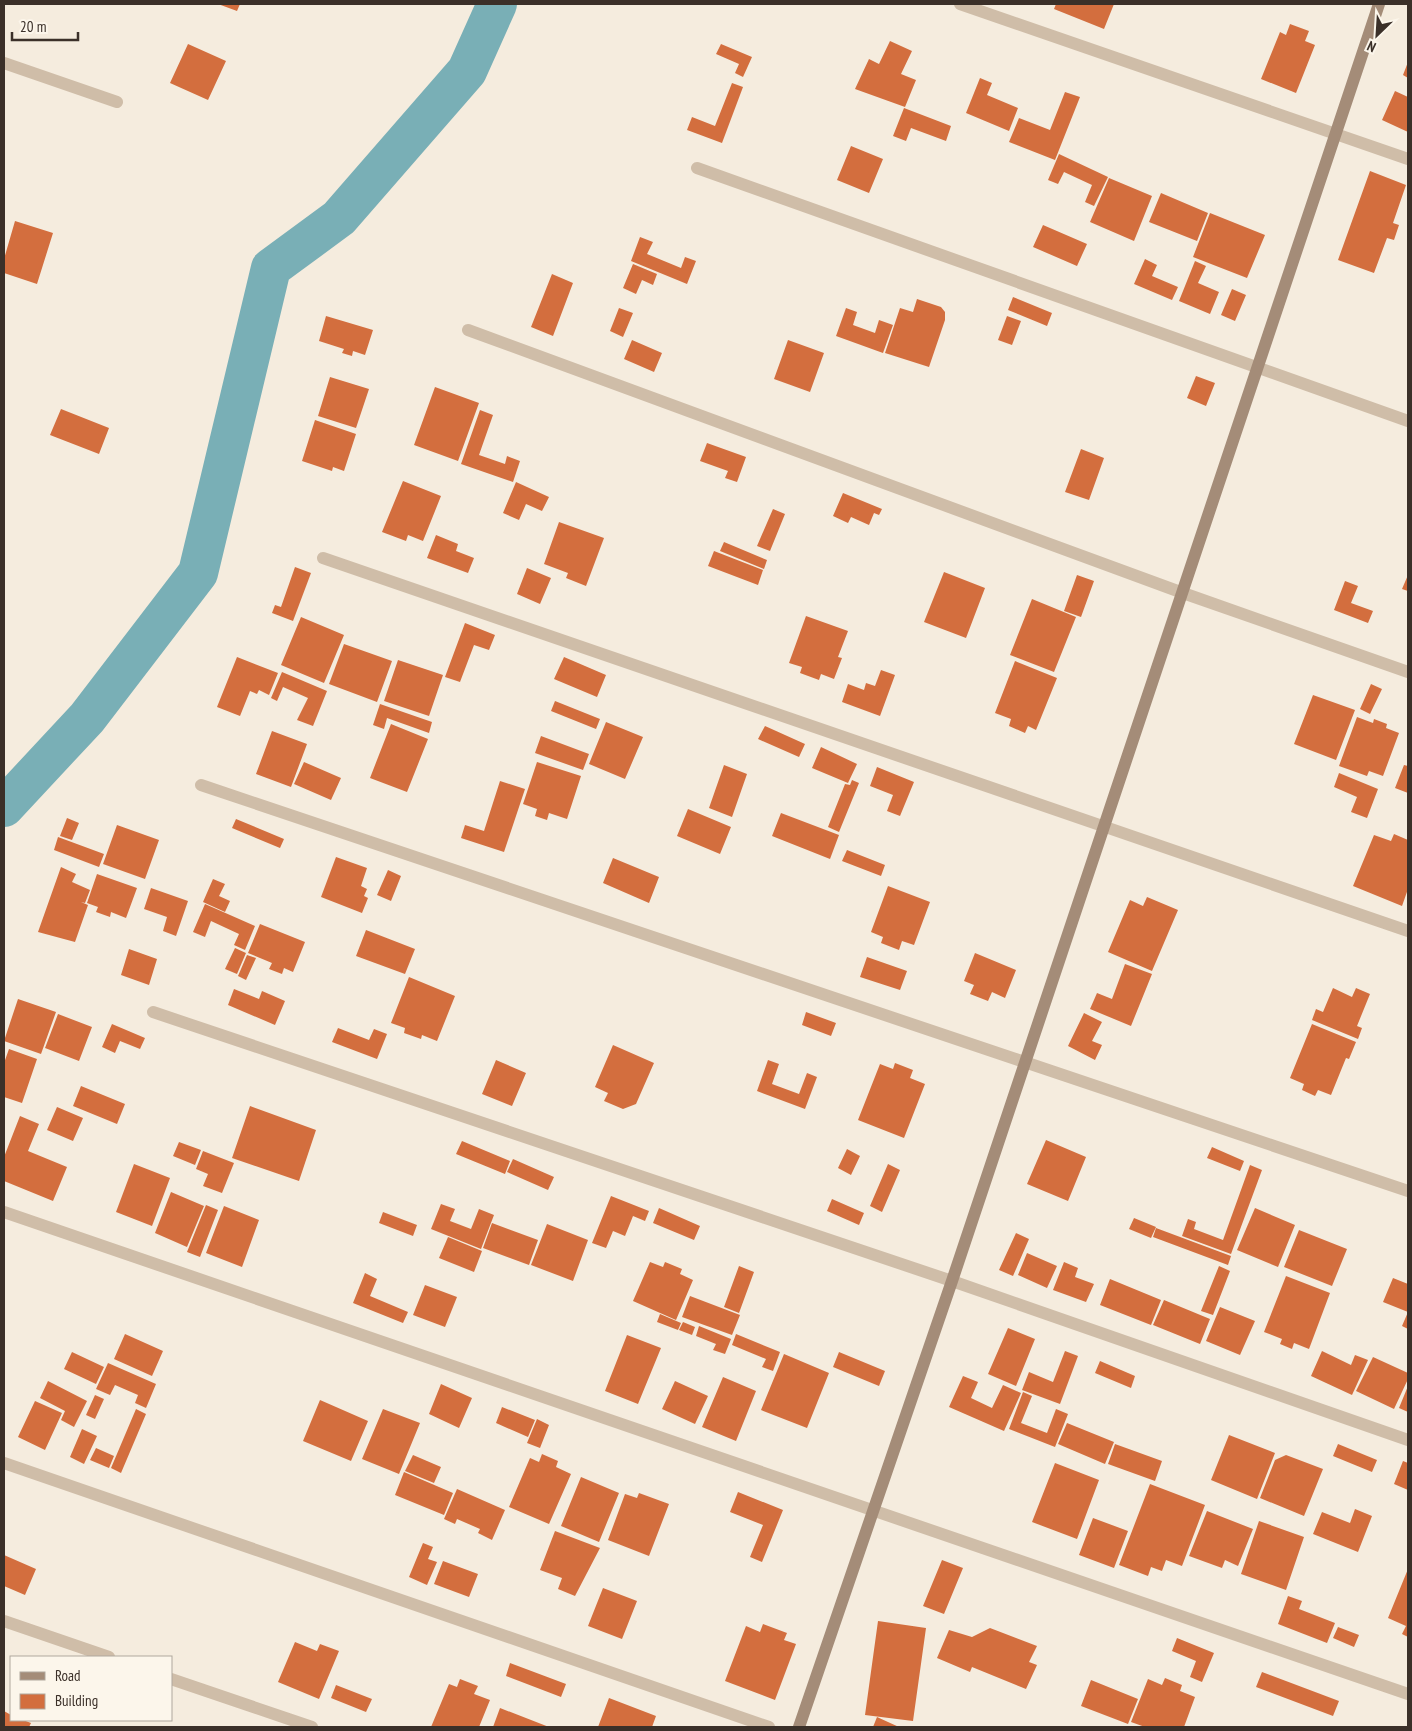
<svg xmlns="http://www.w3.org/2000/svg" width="1412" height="1731" viewBox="0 0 1412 1731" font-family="'PT Sans Narrow',sans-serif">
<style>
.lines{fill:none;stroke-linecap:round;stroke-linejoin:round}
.river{stroke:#79afb6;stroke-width:40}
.building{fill:#d36e3e}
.street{stroke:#cfbda8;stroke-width:12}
.secondary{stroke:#a48c78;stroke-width:12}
</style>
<rect width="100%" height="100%" fill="#f5ecde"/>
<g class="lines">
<path class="river" d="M4 807 87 718 198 573 271 268 339 218 467 71 497 4"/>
</g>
<path class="building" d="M218 4H240L237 11Z
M1056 4H1114L1104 29 1054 9Z
M1290 24 1309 31 1305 41 1315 45 1296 93 1261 79 1280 32 1286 35Z
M890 41 912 51 901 74 916 80 905 107 855 89 869 59 879 64Z
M188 44 226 61 208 100 170 83Z
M721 44 752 57 743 77 735 73 739 64 716 54Z
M1408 62V78L1403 75Z
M980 78 992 83 987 95 1018 108 1009 131 966 113Z
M732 83 743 87 722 143 687 130 692 117 715 126Z
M1395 91 1408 97V132L1382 120Z
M1065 92 1080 97 1055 160 1009 142 1019 118 1050 130Z
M904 108 951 126 946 141 911 128 906 141 893 136Z
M851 146 883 159 869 193 837 180Z
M1059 154 1108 177 1094 206 1085 202 1092 185 1064 172 1058 184 1048 180Z
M1370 171 1406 185 1393 223 1399 225 1394 240 1387 238 1374 273 1338 260Z
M1109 178 1152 196 1134 241 1090 222Z
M1161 193 1208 213 1197 241 1149 222Z
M1210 213 1265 235 1247 278 1193 257Z
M15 221 53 233 37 284 4 273V259Z
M1043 225 1087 244 1077 266 1033 247Z
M640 237 653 242 647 254 681 268 685 257 696 261 687 284 631 261Z
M1145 259 1157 265 1152 276 1178 287 1172 300 1134 284Z
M1195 261 1206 266 1198 283 1219 292 1210 314 1179 301Z
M633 264 657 274 653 285 642 280 636 294 623 288Z
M552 274 573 283 553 336 531 327Z
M1232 289 1246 295 1235 321 1221 315Z
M1013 297 1052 313 1047 326 1008 310Z
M917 299 941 307 945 312V320L929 367 885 353 900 308 913 312Z
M619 308 633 313 623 337 610 331Z
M846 308 857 312 853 325 875 333 879 320 893 325 883 353 836 336Z
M326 316 373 330 365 355 353 351 352 356 342 353 344 349 319 341Z
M1007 316 1021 321 1012 345 998 340Z
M632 340 662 353 654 372 624 359Z
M788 340 824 353 810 392 774 379Z
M1196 376 1215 383 1206 406 1187 398Z
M330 377 369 389 356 428 318 416Z
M435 387 479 403 458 461 414 445Z
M61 409 109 428 99 454 50 435Z
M480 410 493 415 479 455 505 464 507 456 520 461 513 482 461 464Z
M315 420 356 434 344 471 333 467 332 471 302 461Z
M707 443 746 457 737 482 725 478 728 471 700 461Z
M1081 449 1104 458 1089 500 1065 492Z
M403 481 441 496 423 541 408 535 406 541 382 532Z
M516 482 549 497 542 511 526 504 519 520 503 513Z
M843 493 882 509 879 515 874 513 869 525 851 517 848 523 833 516Z
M773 509 785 514 770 551 757 546Z
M559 522 604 538 586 586 566 578 568 573 544 564Z
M436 535 458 544 456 551 474 558 468 573 427 558Z
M724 542 767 560 764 569 720 551Z
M714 551 763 570 758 585 708 566Z
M295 567 311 573 293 621 272 613 275 605 281 607Z
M527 568 551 578 540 604 517 594Z
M944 572 985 588 966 638 924 622Z
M1077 575 1094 581 1081 617 1064 611Z
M1408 575V591L1402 589Z
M1345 581 1358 586 1351 603 1373 611 1368 623 1334 610Z
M1032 599 1076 617 1054 672 1010 655Z
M806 616 848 631 838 657 842 658 834 679 821 674 819 680 800 673 802 667 789 663Z
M301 617 344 635 324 683 281 665Z
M465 623 495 635 489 650 474 645 460 682 445 677Z
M344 644 392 661 377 702 329 684Z
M237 657 278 673 269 695 259 690 257 694 250 691 240 716 217 707Z
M564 657 606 675 597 697 554 679Z
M398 660 443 675 429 716 384 701Z
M1015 661 1057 678 1036 730 1028 726 1025 733 1009 726 1011 719 995 713Z
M881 670 895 675 880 716 842 702 848 684 864 690 866 683 875 686Z
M282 672 327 691 313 726 297 720 308 698 283 687 277 701 271 698Z
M1371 684 1382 689 1370 714 1360 709Z
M1313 695 1355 710 1336 760 1294 744Z
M555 701 600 719 596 729 551 711Z
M380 704 432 722 429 733 387 718 384 729 373 725Z
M1357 717 1373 723 1374 719 1387 724 1386 728 1399 733 1383 776 1369 771 1367 776 1339 766Z
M606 722 643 737 625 779 589 764Z
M391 724 428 739 407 792 370 778Z
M765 726 805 744 799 757 758 739Z
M272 731 307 744 291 787 256 774Z
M541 736 589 754 583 770 535 753Z
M821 747 857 764 848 783 812 768Z
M304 762 341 778 331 800 294 784Z
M537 762 581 776 567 819 549 813 547 820 535 816 537 809 523 804Z
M724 765 747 774 732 817 709 808Z
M1404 765 1408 766V793L1395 788Z
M877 767 914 782 900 816 887 811 893 795 870 786Z
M1339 773 1378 789 1367 818 1351 812 1357 797 1334 787Z
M852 780 859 783 839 832 828 827 845 784 850 785Z
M500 781 525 789 504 852 461 838 465 825 484 831Z
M688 809 731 827 720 854 677 836Z
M781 813 839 835 830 859 772 836Z
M67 818 79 823 72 840 60 836Z
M236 819 284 839 280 848 232 828Z
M117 825 159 840 145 879 103 864Z
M1394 834 1408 840V889L1402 906 1353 886 1374 835 1391 841Z
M58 837 104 854 99 867 54 850Z
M847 850 885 865 881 876 842 861Z
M336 857 367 868 361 886 367 889 364 896 368 898 362 913 321 897Z
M613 858 659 877 649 903 603 883Z
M61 867 76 874 72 882 90 890 85 903 81 902 88 905 75 942 38 932Z
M388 870 401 876 391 901 377 895Z
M97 874 137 888 126 918 111 912 110 917 96 912 98 907 87 903Z
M213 879 225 884 219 896 230 901 225 912 203 902Z
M888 886 930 902 914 945 902 941 899 950 881 943 883 937 871 932Z
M151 888 188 901 176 936 163 931 167 917 144 909Z
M1147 897 1178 910 1152 971 1108 952 1130 900 1143 906Z
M205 904 255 926 245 950 234 945 239 934 211 921 205 937 193 932Z
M260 924 305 942 293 972 284 968 282 974 269 969 272 963 248 953Z
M366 930 415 949 405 974 356 956Z
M235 948 246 953 237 974 225 969Z
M129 949 157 959 149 985 121 975Z
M975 953 1016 970 1005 998 992 992 988 1001 970 994 974 985 964 981Z
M247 955 256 958 246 980 238 976Z
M867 957 907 971 900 990 860 977Z
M1125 964 1152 974 1131 1026 1090 1009 1097 993 1112 999Z
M409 977 455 996 437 1041 422 1035 421 1039 404 1033 405 1028 391 1023Z
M1333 988 1352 997 1356 988 1370 994 1357 1026 1362 1028 1358 1039 1312 1020 1316 1009 1323 1012Z
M234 989 259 999 262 991 285 1001 275 1025 228 1005Z
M18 999 56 1012 41 1054 4 1041Z
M806 1012 836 1023 831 1036 802 1025Z
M1084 1013 1102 1022 1092 1041 1102 1045 1095 1060 1068 1046Z
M58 1014 92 1027 79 1061 45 1048Z
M112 1024 145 1038 140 1049 120 1041 115 1053 102 1047Z
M1312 1024 1356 1042 1349 1059 1346 1058 1331 1095 1318 1090 1315 1096 1302 1090 1304 1084 1290 1078Z
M338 1028 369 1040 374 1029 387 1034 377 1059 332 1042Z
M613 1045 654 1063 636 1104 623 1109 604 1101 608 1093 595 1087Z
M9 1049 37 1059 22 1103 4 1097V1063Z
M496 1060 526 1073 512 1106 482 1094Z
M768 1060 779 1064 772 1084 799 1094 807 1073 817 1077 805 1109 757 1091Z
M895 1063 913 1070 910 1078 925 1084 904 1138 858 1120 880 1064 893 1069Z
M81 1086 125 1104 117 1124 73 1106Z
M250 1106 316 1130 299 1181 232 1158Z
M57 1107 83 1118 73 1141 47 1130Z
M20 1116 39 1124 28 1151 67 1167 53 1201 4 1181V1157Z
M1046 1140 1086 1157 1068 1201 1027 1184Z
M462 1141 510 1161 505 1174 456 1154Z
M179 1142 201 1150 195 1165 173 1156Z
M1212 1147 1244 1161 1240 1171 1207 1158Z
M847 1149 860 1156 851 1175 838 1168Z
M203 1151 234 1163 222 1193 203 1186 208 1174 196 1169Z
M513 1159 554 1177 548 1190 507 1172Z
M134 1164 170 1178 152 1226 116 1212Z
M888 1164 900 1170 882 1212 870 1206Z
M1250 1165 1262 1170 1231 1254 1182 1236 1188 1219 1196 1222 1194 1229 1223 1240Z
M171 1192 204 1206 187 1247 155 1233Z
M611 1196 649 1211 645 1221 633 1216 625 1236 613 1231 606 1248 592 1243Z
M832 1199 864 1213 859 1225 827 1211Z
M441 1204 455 1209 450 1221 471 1229 479 1209 494 1215 481 1249 431 1229Z
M206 1205 218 1210 200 1257 187 1252Z
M224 1206 259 1220 242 1267 206 1253Z
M659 1208 700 1226 694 1240 653 1223Z
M1255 1208 1295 1225 1278 1267 1237 1250Z
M383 1212 417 1225 413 1236 379 1223Z
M1134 1218 1156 1227 1151 1238 1129 1229Z
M492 1223 538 1240 529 1265 483 1248Z
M547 1224 588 1240 573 1281 531 1265Z
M1156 1228 1231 1256 1228 1265 1153 1237Z
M1299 1230 1347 1249 1332 1286 1284 1267Z
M1016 1233 1029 1239 1013 1276 999 1270Z
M448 1237 482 1251 474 1272 439 1258Z
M1027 1253 1057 1266 1047 1288 1018 1275Z
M650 1262 663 1267 665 1262 682 1269 680 1274 693 1280 676 1320 633 1301Z
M1064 1262 1078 1268 1075 1277 1094 1284 1086 1302 1053 1290Z
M739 1266 754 1272 739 1313 724 1307Z
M1219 1266 1230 1271 1213 1315 1201 1311Z
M365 1273 377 1279 370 1296 408 1312 403 1323 353 1303Z
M1286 1276 1330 1293 1309 1349 1294 1343 1292 1349 1280 1344 1282 1339 1264 1332Z
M1393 1278 1408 1284V1329L1402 1326 1408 1312 1383 1302Z
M1110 1279 1161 1300 1151 1325 1100 1305Z
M425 1285 457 1297 445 1327 413 1315Z
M690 1296 740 1315 732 1335 682 1317Z
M1164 1300 1210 1319 1200 1344 1153 1325Z
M1220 1307 1255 1321 1240 1355 1206 1341Z
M660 1314 681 1323 678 1330 657 1322Z
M683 1322 695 1327 692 1335 679 1330Z
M699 1326 731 1339 725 1354 713 1350 716 1344 696 1336Z
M1008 1328 1035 1339 1016 1386 988 1374Z
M125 1334 163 1351 152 1376 114 1359Z
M736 1334 780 1352 773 1371 762 1367 766 1359 732 1345Z
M627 1335 661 1348 638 1404 605 1391Z
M1065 1351 1078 1356 1060 1404 1022 1390 1029 1372 1053 1382Z
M1322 1351 1351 1365 1355 1355 1368 1360 1352 1395 1311 1376Z
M72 1352 104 1367 96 1384 64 1369Z
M839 1352 885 1371 879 1386 833 1367Z
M784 1354 829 1373 807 1428 761 1410Z
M1373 1357 1408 1373V1379L1394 1409 1356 1391Z
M1100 1361 1135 1376 1131 1388 1095 1373Z
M108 1363 156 1384 146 1408 135 1403 138 1395 115 1385 110 1395 96 1389Z
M963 1376 978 1382 971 1398 992 1408 1003 1385 1021 1393 1004 1431 949 1407Z
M723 1377 756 1391 736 1441 702 1427Z
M48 1381 87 1401 74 1427 61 1420 65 1411 40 1398Z
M675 1381 708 1396 695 1424 662 1409Z
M441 1384 472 1398 459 1428 429 1414Z
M1408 1386V1412L1399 1408Z
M1023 1392 1032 1396 1021 1423 1047 1433 1056 1409 1068 1414 1055 1447 1009 1429Z
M95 1395 104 1399 95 1419 86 1415Z
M320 1400 368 1421 351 1461 303 1441Z
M35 1401 62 1413 45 1450 18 1437Z
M502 1407 535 1420 528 1437 496 1423Z
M136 1409 146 1414 121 1473 111 1468Z
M383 1409 420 1423 399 1474 362 1459Z
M537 1419 549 1425 540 1448 527 1443Z
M1067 1423 1114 1442 1105 1464 1058 1444Z
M82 1429 97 1436 84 1464 70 1457Z
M1229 1435 1275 1453 1257 1499 1211 1480Z
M1115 1444 1162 1461 1155 1481 1108 1464Z
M1338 1444 1377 1460 1372 1472 1333 1456Z
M96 1448 114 1456 109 1468 90 1460Z
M542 1454 558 1461 556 1467 571 1474 549 1524 509 1507 530 1458 539 1462Z
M413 1455 441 1467 434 1483 405 1471Z
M1286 1455 1323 1469 1304 1516 1260 1498 1275 1460Z
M1403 1461 1408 1463V1490L1394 1484Z
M1055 1463 1099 1480 1077 1539 1032 1522Z
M404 1472 453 1493 444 1515 395 1495Z
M581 1477 619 1493 599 1542 561 1526Z
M1150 1484 1205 1505 1182 1566 1166 1560 1162 1571 1151 1567 1148 1576 1119 1565Z
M457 1489 505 1510 492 1540 478 1533 480 1529 457 1519 455 1524 444 1519Z
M738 1492 783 1510 762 1562 750 1557 763 1525 730 1512Z
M639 1493 669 1504 649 1556 608 1540 625 1494 637 1498Z
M1355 1509 1372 1516 1358 1552 1313 1534 1322 1512 1350 1523Z
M1207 1511 1253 1529 1238 1566 1225 1560 1222 1568 1189 1556Z
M1093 1518 1128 1531 1114 1568 1079 1555Z
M1259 1521 1304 1537 1286 1590 1241 1574Z
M555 1531 600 1548 575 1596 558 1589 562 1578 540 1570Z
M423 1543 433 1547 428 1559 437 1562 427 1585 409 1577Z
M4 1555 36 1569 25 1595 4 1586Z
M942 1560 963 1568 944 1614 923 1606Z
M443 1561 478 1574 469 1597 434 1584Z
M1408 1569V1637L1402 1634 1406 1626 1388 1618Z
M603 1588 637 1601 622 1639 588 1626Z
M1288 1596 1302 1601 1299 1609 1335 1623 1327 1643 1278 1624Z
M878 1621 926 1628 913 1721 865 1715Z
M763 1624 787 1633 784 1640 796 1644 775 1700 725 1681 746 1626 760 1632Z
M1338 1627 1359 1635 1354 1647 1333 1638Z
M990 1628 1037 1646 1029 1662 1037 1665 1026 1689 972 1667 970 1672 937 1658 949 1630 972 1637Z
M1177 1638 1214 1653 1202 1682 1190 1677 1196 1661 1172 1651Z
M295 1642 317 1651 320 1644 339 1651 319 1699 278 1682Z
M510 1663 566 1684 561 1697 506 1676Z
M1262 1672 1339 1701 1333 1716 1256 1687Z
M1165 1678 1182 1685 1180 1691 1195 1697 1184 1727H1145L1131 1722 1148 1679 1162 1685Z
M460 1679 478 1686 474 1694 490 1700 479 1727H431L449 1684 457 1687Z
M1091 1680 1138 1699 1128 1724 1081 1706Z
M336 1685 372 1699 366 1712 331 1698Z
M609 1698 656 1716 652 1727H598Z
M500 1708 549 1727H493Z
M4 1711 11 1715V1720H23L31 1723 29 1727H4Z
M877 1717 899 1727H873Z"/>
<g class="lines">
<path class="street" d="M960 4 1408 159
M4 63 117 102
M697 168 1408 421
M468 330 1183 593 1408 672
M323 558 1408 931
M201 785 1408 1191
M153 1012 952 1281 1408 1440
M4 1212 1408 1694
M4 1463 769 1727
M4 1621 109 1657
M171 1679 312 1727"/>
<path class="secondary" d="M799 1727 952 1281 1379 4"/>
</g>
<rect width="1412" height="1731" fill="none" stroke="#3b3029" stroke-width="10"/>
<rect x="10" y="1656" width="162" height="65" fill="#fcf6eb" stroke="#afa79d"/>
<rect x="20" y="1672" width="25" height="8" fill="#a48c78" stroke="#afa79d"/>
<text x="55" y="1681" font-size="15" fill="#3b3029">Road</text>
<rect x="20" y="1694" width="25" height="15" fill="#d36e3e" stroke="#afa79d"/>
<text x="55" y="1706" font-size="15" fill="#3b3029">Building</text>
<g transform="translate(1377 35) rotate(205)" stroke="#fcf6eb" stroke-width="4" paint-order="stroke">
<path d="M0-4L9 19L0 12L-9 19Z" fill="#3b3029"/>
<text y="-8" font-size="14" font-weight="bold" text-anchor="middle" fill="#3b3029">N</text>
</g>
<path d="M12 32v8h66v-8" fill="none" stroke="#3b3029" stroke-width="2.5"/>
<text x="20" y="32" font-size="15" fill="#3b3029" stroke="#fcf6eb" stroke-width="4" paint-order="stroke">20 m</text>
</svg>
